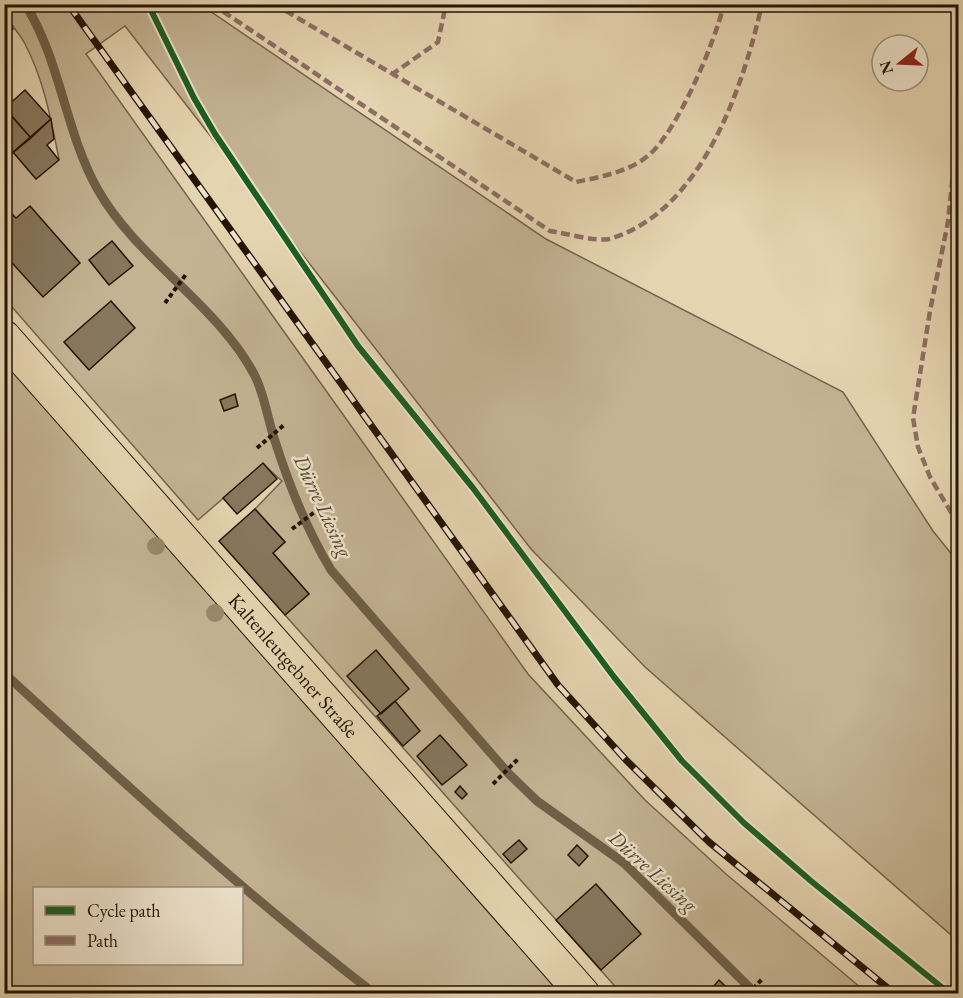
<svg xmlns="http://www.w3.org/2000/svg" width="963" height="998" viewBox="0 0 963 998" font-family="'EB Garamond',serif">
<style>
.green{fill:#c4b393;stroke:#73634b;stroke-width:1.5;fill-rule:evenodd}
.lines{fill:none;stroke-linecap:round;stroke-linejoin:round}
.stream{stroke:#6f5f47;stroke-width:9}
.building{fill:#87775d;stroke:#221303;stroke-width:1.5}
.major-casing{stroke:#221303;stroke-width:35}
.path{stroke:#221303;stroke-width:4;stroke-dasharray:4.5 3;stroke-linecap:butt}
.major{stroke:#e5d4b0;stroke-width:33}
.rail-casing{stroke:#221303;stroke-width:7}
.rail{stroke:#eee3cc;stroke-width:4.5;stroke-dasharray:14;stroke-linecap:butt}
.quiet{stroke:#8d6e63;stroke-width:4.5;stroke-dasharray:9 4.5;stroke-linecap:butt}
.cycleway-casing{stroke:#eee3cc;stroke-width:10}
.cycleway{stroke:#1b5e20;stroke-width:6}
.tree{fill:#99896c}
.labels{text-anchor:middle;stroke-width:5;stroke-linejoin:round;paint-order:stroke}
.street-label{font-size:20px;fill:#221303;stroke:#eee3cc}
.water-label{font-size:21px;font-style:italic;fill:#564631;stroke:#eee3cc}
</style>
<rect width="100%" height="100%" fill="#e5d4b0"/>
<filter id="stains"><feTurbulence type="fractalNoise" baseFrequency=".00333" numOctaves="4"/><feColorMatrix values="0 0 0 0 .2 0 0 0 0 .09 0 0 0 0 .02 0 0 0 .5 -.17"/></filter>
<radialGradient id="worn" r=".72"><stop offset=".6" stop-color="#630" stop-opacity="0"/><stop offset="1" stop-color="#630" stop-opacity=".3"/></radialGradient>
<path class="green" d="M5 5H201L546 239 843 392 933 531 958 562V941L645 667 531 549 125 26 86 54 528 674 645 800 726 874 867 993H621L285 615 309 594 273 553 285 542 255 509 282 481 263 464 198 520 5 299 4 160 13 152 36 179 59 159C51 120 44 80 25 44 18 30 5 21 5 5Z
M4 352 570 993H5ZM34 888H242V964H34Z"/>
<g class="lines">
<path class="stream" d="M25 4C61 61 65 132 98 190 137 259 219 306 255 376 265 396 268 421 275 441 289 485 307 530 331 570L509 774 537 801 624 863 756 994
M4 673C125 784 245 894 375 994"/>
</g>
<path class="building" d="M4 16 13 29 4 35Z
M25 90 51 119 31 138 5 108Z
M4 108 31 138 4 160Z
M51 119 54 139 47 145 59 160 36 179 13 152Z
M30 206 80 263 43 297 4 254V228L8 225 4 219 11 213 16 218Z
M112 241 133 266 109 285 89 260Z
M111 301 135 328 89 370 64 342Z
M235 394 238 406 224 411 220 400Z
M263 463 277 479 237 514 223 498Z
M255 509 285 542 273 553 309 594 285 615 219 541Z
M376 650 409 689 381 714 347 676Z
M395 701 420 731 403 746 377 716Z
M440 735 467 765 442 785 417 756Z
M460 786 467 794 462 799 455 792Z
M519 840 527 849 511 863 503 854Z
M577 845 588 856 579 866 568 855Z
M596 884 641 934 601 970 556 920Z
M719 980 733 994H707Z"/>
<g class="lines">
<defs>
<g id="major">
<path id="s1" d="M4 337 583 994"/>
</g>
</defs>
<use href="#major" class="major-casing"/>
<path class="path" d="M165 303 187 273
M257 448 284 425
M292 529 320 508
M493 784 519 758
M748 994 763 978"/>
<use href="#major" class="major"/>
<defs>
<path id="rail" d="M68 4 558 685 626 760 709 842 895 994"/>
</defs>
<use href="#rail" class="rail-casing"/>
<use href="#rail" class="rail"/>
<path class="quiet" d="M212 4 550 231C564 233 597 242 609 239 701 213 743 88 762 4
M274 4 576 182C600 177 629 172 649 155 678 130 715 42 724 4
M958 4V7
M391 75 438 42 446 4
M958 125 948 222 930 311 913 418 918 447 930 477 958 524"/>
<defs>
<path id="cycleway" d="M148 4 194 98 215 134 358 346 473 488 614 677 682 761 744 823 811 881 950 994"/>
</defs>
<use href="#cycleway" class="cycleway-casing"/>
<use href="#cycleway" class="cycleway"/>
</g>
<g class="tree">
<circle cx="156" cy="546" r="9"/>
<circle cx="215" cy="613" r="9"/>
</g>
<g class="labels">
<g class="street-label">
<text dy="7" stroke="none"><textPath href="#s1" startOffset="438">Kaltenleutgebner Straße</textPath></text>
</g>
<g class="water-label">
<text transform="translate(323 506) rotate(65)" y="7">Dürre Liesing</text>
<text transform="translate(653 871) rotate(42)" y="7">Dürre Liesing</text>
</g>
</g>
<rect width="963" height="998" fill="none" stroke="#e5d4b0" stroke-width="24"/>
<rect x="6" y="6" width="951" height="986" fill="none" stroke="#221303" stroke-width="3"/>
<rect x="12" y="12" width="939" height="974" fill="none" stroke="#221303" stroke-width="1.5"/>
<rect x="33" y="887" width="210" height="78" fill="#eee3cc" stroke="#9c907c" stroke-width="1.5"/>
<rect x="45" y="906" width="30" height="9" fill="#1b5e20" stroke="#9c907c" stroke-width="1.5"/>
<text x="87" y="917" font-size="18" fill="#221303">Cycle path</text>
<rect x="45" y="936" width="30" height="9" fill="#8d6e63" stroke="#9c907c" stroke-width="1.5"/>
<text x="87" y="947" font-size="18" fill="#221303">Path</text>
<g transform="translate(900 63) rotate(252)"><circle r="28" fill="#eee3cc" stroke="#9c907c" stroke-width="1.5"/>
<path d="M0-4.5L10 22L0 15L-10 22Z" fill="#8f2418"/>
<text y="-9" font-size="16" font-weight="bold" text-anchor="middle" fill="#221303">N</text>
</g>
<rect width="100%" height="100%" filter="url(#stains)"/>
<rect width="100%" height="100%" fill="url(#worn)"/>
</svg>
